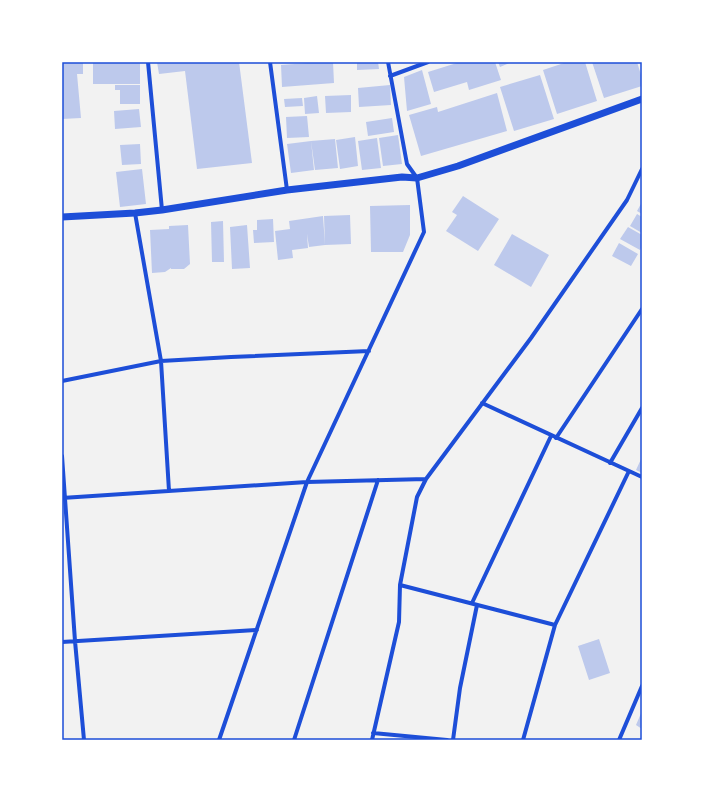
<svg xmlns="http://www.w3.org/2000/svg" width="704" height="802" viewBox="0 0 704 802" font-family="Mulish,sans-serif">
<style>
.building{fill:#bdc9ec}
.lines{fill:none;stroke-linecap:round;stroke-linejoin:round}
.minor{stroke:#1d4ed8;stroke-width:4}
.tertiary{stroke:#1d4ed8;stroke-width:7}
.neatline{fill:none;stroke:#1d4ed8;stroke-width:1.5}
</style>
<rect width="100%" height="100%" fill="#f2f2f2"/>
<path class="building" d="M62 62H83V74H77L81 118 62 119Z
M93 62H140V84H93Z
M157 62H239L252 163 197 169 185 71 159 74Z
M321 62H333L334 83 282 87 281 65Z
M357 62H378L379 69 357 70Z
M460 62H495L501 80 469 90 467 82 434 92 428 72Z
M498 62H512L500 67Z
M567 62H585L597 101 557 114 543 70Z
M592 62H637L642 78V86L604 98Z
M422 70 431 104 407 111 404 77Z
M540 75 554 119 514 131 500 87Z
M115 85H140V104H120V90H115Z
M390 85 391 105 359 107 358 88Z
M497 93 507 131 421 156 409 115 437 107 438 112Z
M351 95V112L326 113 325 96Z
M317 96 319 113 305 114 304 98Z
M302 98 303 106 285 107 284 99Z
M139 109 141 127 115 129 114 111Z
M307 116 309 137 287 138 286 117Z
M392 118 394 132 368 136 366 122Z
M398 135 402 164 383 166 379 138Z
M355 137 358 166 340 169 336 140Z
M377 138 381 168 362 170 358 141Z
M335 139 338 168 315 170 311 141Z
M311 141 314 170 291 173 287 144Z
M140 144 141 164 122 165 120 145Z
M142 169 146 204 120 207 116 172Z
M463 196 499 219 478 251 446 231 457 215 452 212Z
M642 202V214L637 211Z
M410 205V235L403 252H371L370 206Z
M637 214 642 217V233L630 226Z
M350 215 351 244 325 245 324 216Z
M323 216 325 245 309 247 307 234 308 248 292 250 293 258 278 260 275 231 290 229 289 221Z
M273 219 274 242 254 243 253 230H257V220Z
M223 221 224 262H212L211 222Z
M188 225 190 264 184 269H171V268L165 272 152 273 150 230 169 229V226Z
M247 225 250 268 232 269 230 227Z
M628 227 642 235V246L640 250 620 239Z
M512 234 549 255 531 287 494 265Z
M619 243 638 254 631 266 612 256Z
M642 457V473L636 470Z
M599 639 610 673 589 680 578 646Z
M642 711V729L636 725Z"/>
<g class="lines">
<path class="minor" d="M148 62 162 210
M270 62 287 190
M390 76 428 62
M135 213 161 361 169 491
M62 381 161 361 231 357 369 351
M482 403 642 477
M556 438 642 309
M62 456 75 641 84 740
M610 463 642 408
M62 498 307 482 426 479
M400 585 555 625
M472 603 551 436
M62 642 257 630
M373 733 447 740
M219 740 307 482 424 232 417 178 407 164 388 62
M294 740 378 480
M372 740 399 622 400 585 417 497 426 479 531 338 627 200 642 169
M453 740 460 688 477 605
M523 740 555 625 629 471
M619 740 642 686"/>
<path class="tertiary" d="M62 217 135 213 162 210 287 190 402 177 417 178 458 166 642 99"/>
</g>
<rect width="704" height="802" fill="none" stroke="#ffffff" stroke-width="126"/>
<rect x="63" y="63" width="578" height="676" class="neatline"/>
</svg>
